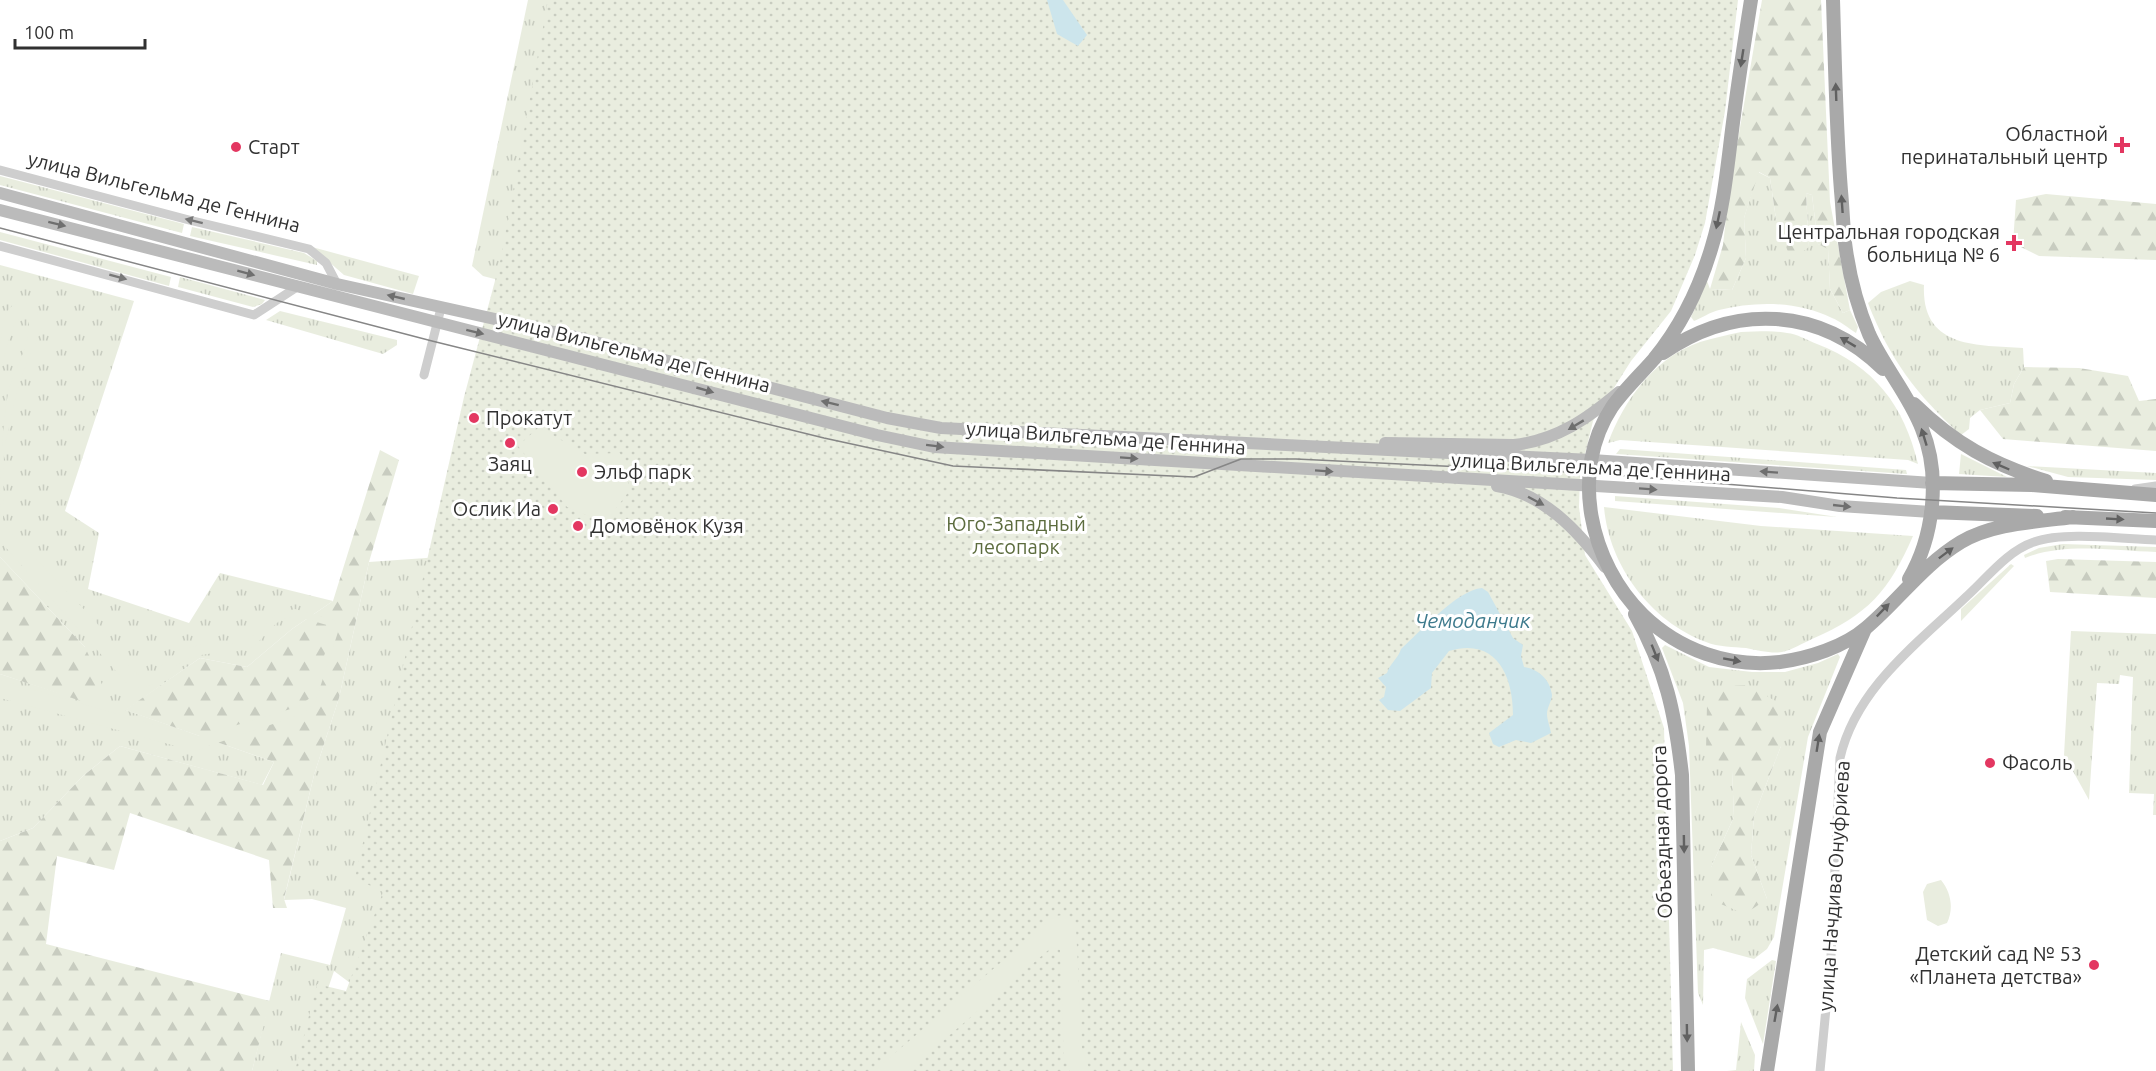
<svg xmlns="http://www.w3.org/2000/svg" width="2156" height="1071" viewBox="0 0 2156 1071" font-family="Ubuntu,sans-serif">
<style>
.grass{fill:url(#grass-tufts);fill-rule:evenodd}
.forest{fill:url(#forest-firs)}
.park{fill:url(#park-dots)}
.pitch{fill:#e9eddf}
.water{fill:#cce5ec}
.lines{fill:none;stroke-linecap:round;stroke-linejoin:round}
.street{stroke:#cecece;stroke-width:9}
.secondary{stroke:#bbb;stroke-width:12}
.primary{stroke:#a9a9a9;stroke-width:14}
.tram{stroke:#868686;stroke-width:1.5}
.oneway{fill:#616161}
.oneway2{fill:#787878}
.oneway3{fill:#6f6f6f}
.poi-dot{fill:#e33761;stroke:#fff;stroke-width:2}
.labels{text-anchor:middle;stroke-width:6;stroke-linejoin:round;paint-order:stroke}
.poi-label{font-size:20px;fill:#313131;stroke:#fff;text-anchor:start}
.street-label{font-size:20px;fill:#313131;stroke:#fff}
.park-label{font-size:20px;fill:#5c6c3e;stroke:#fff}
.water-label{font-size:21px;font-style:italic;fill:#3d7a8c;stroke:#fff}
</style>
<defs>
<pattern id="grass-tufts" width="24" height="20" patternUnits="userSpaceOnUse" patternTransform="scale(1.5)"><rect width="24" height="20" fill="#e9eddf"/><path d="M3 7l-1-3M5 7V3M7 7l1-3M15 17l-1-3M17 17v-4M19 17l1-3" fill="none" stroke="#c8ccc0"/></pattern>
<pattern id="forest-firs" width="22" height="20" patternUnits="userSpaceOnUse" patternTransform="scale(1.5)"><rect width="22" height="20" fill="#e9eddf"/><path d="M5 1l3.5 6h-7zM16 11l3.5 6h-7z" fill="#c8ccc0"/></pattern>
<pattern id="park-dots" width="8" height="8" patternUnits="userSpaceOnUse" patternTransform="scale(1.5)"><rect width="8" height="8" fill="#e9eddf"/><path d="M2 2h.1M6 6h.1" fill="none" stroke="#c8ccc0" stroke-width="1.8" stroke-linecap="round"/></pattern>
</defs>
<rect width="100%" height="100%" fill="#fff"/>
<path class="grass" d="M528 0H649L613 310 483 276 472 266Z
M1758 172 1770 178 1776 219 1809 247 1806 193 1812 195 1818 244 1828 248 1830 289 1843 313 1850 310 1858 327 1856 333C1848 328 1840 321 1832 318 1797 301 1756 301 1719 310 1710 312 1702 318 1694 321L1691 317 1707 281 1710 289 1732 290 1746 258 1744 218Z
M0 176 184 224 182 233 0 185Z
M192 227 304 253 317 261V265L190 236Z
M0 232 171 277 169 286 0 240Z
M312 247 419 276 413 294 344 275Z
M0 265 134 301 65 511 99 533 88 589 189 623 220 573 333 601 292 629 247 667 200 658 126 710 274 762 262 785 120 746 83 776 33 828 0 841V674L87 702 85 647 0 557Z
M180 277 265 300 262 304 253 307 178 287Z
M1910 281 1924 285C1921 349 1978 345 2023 348L2024 367 2014 384 2010 403 1980 410 1970 418 1969 429 1961 435C1916 394 1890 360 1868 303L1881 292Z
M280 311 397 340V345L383 354 266 320Z
M1741 332C1756 332 1772 330 1787 333 1797 334 1807 340 1817 344 1874 366 1904 405 1918 464L1908 460 1620 440 1608 443C1624 400 1655 357 1700 342 1713 338 1727 335 1741 332Z
M1620 449 1906 470 1907 474 1616 454Z
M1961 454 2007 477 1959 474Z
M2027 466 2156 473V480L2068 477Z
M1615 496 1779 508 1837 517 1615 501Z
M1604 507 1761 526 1913 536C1889 591 1868 615 1812 639 1803 643 1792 650 1782 652 1772 654 1757 650 1746 648 1734 647 1718 647 1706 642 1650 621 1609 565 1604 507Z
M2063 544 2156 547V552C2114 551 2065 542 2025 558L2024 555 2039 548Z
M440 557 383 892 469 1071 334 971 300 1071H252L281 953 330 965 346 908 312 899 284 900 314 775 339 698 369 562Z
M2011 564 2014 566 1961 621V609Z
M2071 631 2156 634V815H2153L2154 794 2129 793 2133 677 2120 675 2119 684 2097 683 2089 800 2064 755Z
M1665 645 1709 667 1752 672H1785L1818 663 1838 654 1840 657 1808 737 1774 937 1767 949 1754 959 1713 948 1704 950 1703 1005 1698 993 1689 746 1683 703 1662 648ZM1781 746 1754 816 1751 855 1767 899 1711 867 1734 817 1732 770Z
M1772 960 1776 961 1763 1044 1745 998 1747 979Z
M1741 1022 1755 1055 1754 1071H1727L1736 1070Z"/>
<path class="forest" d="M1762 0H1821L1830 202 1850 310 1843 313 1830 289 1828 249 1818 244 1812 195 1806 193 1809 247 1791 260 1776 219 1770 178 1759 172 1744 218 1746 258 1732 290 1710 289 1723 245 1729 191Z
M2046 194 2156 204V260L2039 256 2013 243 2016 200Z
M2024 367 2079 368 2128 376 2139 401 2156 399V451L2003 439 1980 410 2010 403 2014 384Z
M380 450 399 460 369 562 339 698 314 775 284 899 287 908H273L269 860 130 813 114 870 57 856 46 944 270 1001 252 1071H0V841L33 828 83 776 120 746 263 785 274 762 125 710 200 658 247 667 292 629 333 601Z
M0 557 85 647 104 689 87 703 0 674Z
M2058 559 2156 562V598L2050 592 2046 561Z
M1748 685 1777 702 1781 746 1754 816 1751 855 1767 899 1745 914 1711 900V867L1734 817 1732 771 1706 751 1707 704 1728 686Z"/>
<path class="park" d="M548 0H1738L1725 111 1705 223 1695 255 1671 311 1631 361 1593 421 1580 475 1579 507 1585 555 1632 631 1664 728 1673 1071H295L317 984 346 991 383 892 355 878 464 397 500 262Z"/>
<path class="pitch" d="M27 303 37 312 42 328 20 379 4 449 3 524 96 622 131 669 142 677 153 674 179 650 204 644 243 643 262 629 277 613 295 609 334 620 338 632 315 703 302 714 194 751 0 698V680L197 737 297 707 310 698 331 635 328 625C317 623 303 616 292 617 272 617 263 646 244 650 225 654 204 651 186 660 163 671 160 691 130 687L0 541C0 491 0 441 8 393 13 372 34 338 28 319L20 318C10 325 6 356 0 369 0 354 0 314 12 306 16 304 22 304 27 303Z
M539 427 585 454 620 453 630 490 605 523 567 507 518 446Z
M1941 880C1951 892 1954 909 1947 923L1938 926 1927 920 1923 892 1927 884Z
M1065 915 1073 921 1076 928 1082 1049 1090 1071H1070L1064 1056 1060 950 1052 947 908 1071H874L1055 916Z"/>
<path class="water" d="M1047 0H1063L1087 35 1078 46 1057 34Z
M1482 588 1488 592 1513 638 1523 645 1521 656 1524 667C1537 669 1550 678 1552 695 1552 701 1547 707 1547 714 1547 720 1550 726 1551 733L1531 743 1516 740 1499 747 1493 744 1489 733 1513 715C1513 675 1496 637 1449 651L1432 673 1431 688 1400 711 1388 710 1379 700 1384 697 1386 687 1378 678 1387 673C1390 663 1398 659 1401 649 1420 632 1457 590 1482 588Z"/>
<g class="lines">
<path class="street" d="M0 170 189 220 309 249 326 263 337 284
M0 246 254 315 297 287
M424 375 441 308
M2135 489 2156 486
M1820 1071 1831 956 1840 758C1856 688 1918 643 1967 596 1987 578 2007 551 2034 542 2064 531 2123 539 2156 540"/>
<path class="secondary" d="M0 193 337 284 572 336 887 418 941 428 1592 460 1932 483
M0 210 877 435 934 447 1782 497 1840 506 1931 512
M1385 443 1514 445C1557 440 1587 419 1619 392
M1497 486C1544 494 1578 531 1605 567"/>
<path class="primary" d="M1751 0C1745 38 1739 76 1734 115 1728 158 1725 204 1712 246 1700 287 1681 326 1654 359 1640 375 1624 390 1612 407 1569 472 1590 563 1643 615 1679 650 1729 668 1780 662 1809 658 1844 647 1866 628 1899 600 1923 565 1961 542 1993 523 2036 522 2073 517
M1833 0C1835 64 1836 128 1841 191 1843 211 1843 231 1846 250 1850 278 1858 308 1869 334 1884 367 1909 395 1922 429 1941 475 1934 536 1909 579
M1663 353C1735 303 1820 307 1883 369
M1914 404C1955 444 1992 464 2046 481
M1932 483 2032 485 2156 495
M1931 512 2037 516
M2065 517 2156 521
M1635 614C1666 669 1675 713 1682 775L1688 1071
M1767 1071 1820 732 1865 629"/>
<path class="tram" d="M0 228 432 341 824 438 953 466 1194 477 1241 459H1296L1590 473 1897 498 2156 513"/>
</g>
<defs><path id="oneway-solid" d="M-6-.8H1V-3.2L6.5 0L1 3.2V.8H-6Z" transform="scale(1.5)"/></defs>
<g class="oneway">
<use href="#oneway-solid" transform="translate(1742 58) rotate(99)"/>
<use href="#oneway-solid" transform="translate(1836 92) rotate(-92)"/>
<use href="#oneway-solid" transform="translate(1842 204) rotate(-94)"/>
<use href="#oneway-solid" transform="translate(1718 220) rotate(102)"/>
<use href="#oneway-solid" transform="translate(1848 342) rotate(-149)"/>
<use href="#oneway-solid" transform="translate(1924 437) rotate(-107)"/>
<use href="#oneway-solid" transform="translate(2001 466) rotate(-157)"/>
<use href="#oneway-solid" transform="translate(2115 519) rotate(3)"/>
<use href="#oneway-solid" transform="translate(1946 553) rotate(-37)"/>
<use href="#oneway-solid" transform="translate(1883 610) rotate(-46)"/>
<use href="#oneway-solid" transform="translate(1655 653) rotate(68)"/>
<use href="#oneway-solid" transform="translate(1732 660) rotate(10)"/>
<use href="#oneway-solid" transform="translate(1818 743) rotate(-81)"/>
<use href="#oneway-solid" transform="translate(1684 844) rotate(89)"/>
<use href="#oneway-solid" transform="translate(1776 1013) rotate(-80)"/>
<use href="#oneway-solid" transform="translate(1687 1033) rotate(89)"/>
</g>
<g class="oneway2">
<use href="#oneway-solid" transform="translate(194 221) rotate(-166)"/>
<use href="#oneway-solid" transform="translate(118 277) rotate(15)"/>
</g>
<g class="oneway3">
<use href="#oneway-solid" transform="translate(57 224) rotate(14)"/>
<use href="#oneway-solid" transform="translate(246 273) rotate(15)"/>
<use href="#oneway-solid" transform="translate(396 297) rotate(-167)"/>
<use href="#oneway-solid" transform="translate(475 332) rotate(14)"/>
<use href="#oneway-solid" transform="translate(705 390) rotate(16)"/>
<use href="#oneway-solid" transform="translate(830 403) rotate(-166)"/>
<use href="#oneway-solid" transform="translate(1576 425) rotate(149)"/>
<use href="#oneway-solid" transform="translate(935 446) rotate(7)"/>
<use href="#oneway-solid" transform="translate(1129 458) rotate(4)"/>
<use href="#oneway-solid" transform="translate(1324 471) rotate(4)"/>
<use href="#oneway-solid" transform="translate(1769 472) rotate(-176)"/>
<use href="#oneway-solid" transform="translate(1648 489) rotate(4)"/>
<use href="#oneway-solid" transform="translate(1536 501) rotate(28)"/>
<use href="#oneway-solid" transform="translate(1842 506) rotate(6)"/>
</g>
<g class="poi-dot">
<path d="M2119 136h6v6h6v6h-6v6h-6v-6h-6v-6h6z"/>
<circle cx="236" cy="147" r="6"/>
<path d="M2011 234h6v6h6v6h-6v6h-6v-6h-6v-6h6z"/>
<circle cx="474" cy="418" r="6"/>
<circle cx="510" cy="443" r="6"/>
<circle cx="582" cy="472" r="6"/>
<circle cx="553" cy="509" r="6"/>
<circle cx="578" cy="526" r="6"/>
<circle cx="1990" cy="763" r="6"/>
<circle cx="2094" cy="965" r="6"/>
</g>
<g class="labels">
<g class="poi-label">
<text x="2108" y="141" text-anchor="end">Областной<tspan x="2108" dy="23">перинатальный центр</tspan></text>
<text x="248" y="154">Старт</text>
<text x="2000" y="239" text-anchor="end">Центральная городская<tspan x="2000" dy="23">больница № 6</tspan></text>
<text x="486" y="425">Прокатут</text>
<text x="510" y="471" text-anchor="middle">Заяц</text>
<text x="594" y="479">Эльф парк</text>
<text x="541" y="516" text-anchor="end">Ослик Иа</text>
<text x="590" y="533">Домовёнок Кузя</text>
<text x="2002" y="770">Фасоль</text>
<text x="2082" y="961" text-anchor="end">Детский сад № 53<tspan x="2082" dy="23">«Планета детства»</tspan></text>
</g>
<g class="street-label">
<text transform="translate(164 192) rotate(14)" y="7">улица Вильгельма де Геннина</text>
<text transform="translate(634 352) rotate(14)" y="7">улица Вильгельма де Геннина</text>
<text transform="translate(1106 438) rotate(4)" y="7">улица Вильгельма де Геннина</text>
<text transform="translate(1591 467) rotate(3)" y="7">улица Вильгельма де Геннина</text>
<text transform="translate(1662 832) rotate(-92)" y="7">Объездная дорога</text>
<text transform="translate(1834 886) rotate(-86)" y="7">улица Начдива Онуфриева</text>
</g>
<g class="park-label">
<text x="1016" y="531">Юго-Западный<tspan x="1016" dy="23">лесопарк</tspan></text>
</g>
<g class="water-label">
<text x="1473" y="628">Чемоданчик</text>
</g>
</g>
<path d="M15 39v9h130v-9" fill="none" stroke="#313131" stroke-width="3"/>
<text x="24" y="39" font-size="18" fill="#313131" stroke="#ffffff" stroke-width="4.5" paint-order="stroke">100 m</text>
</svg>
